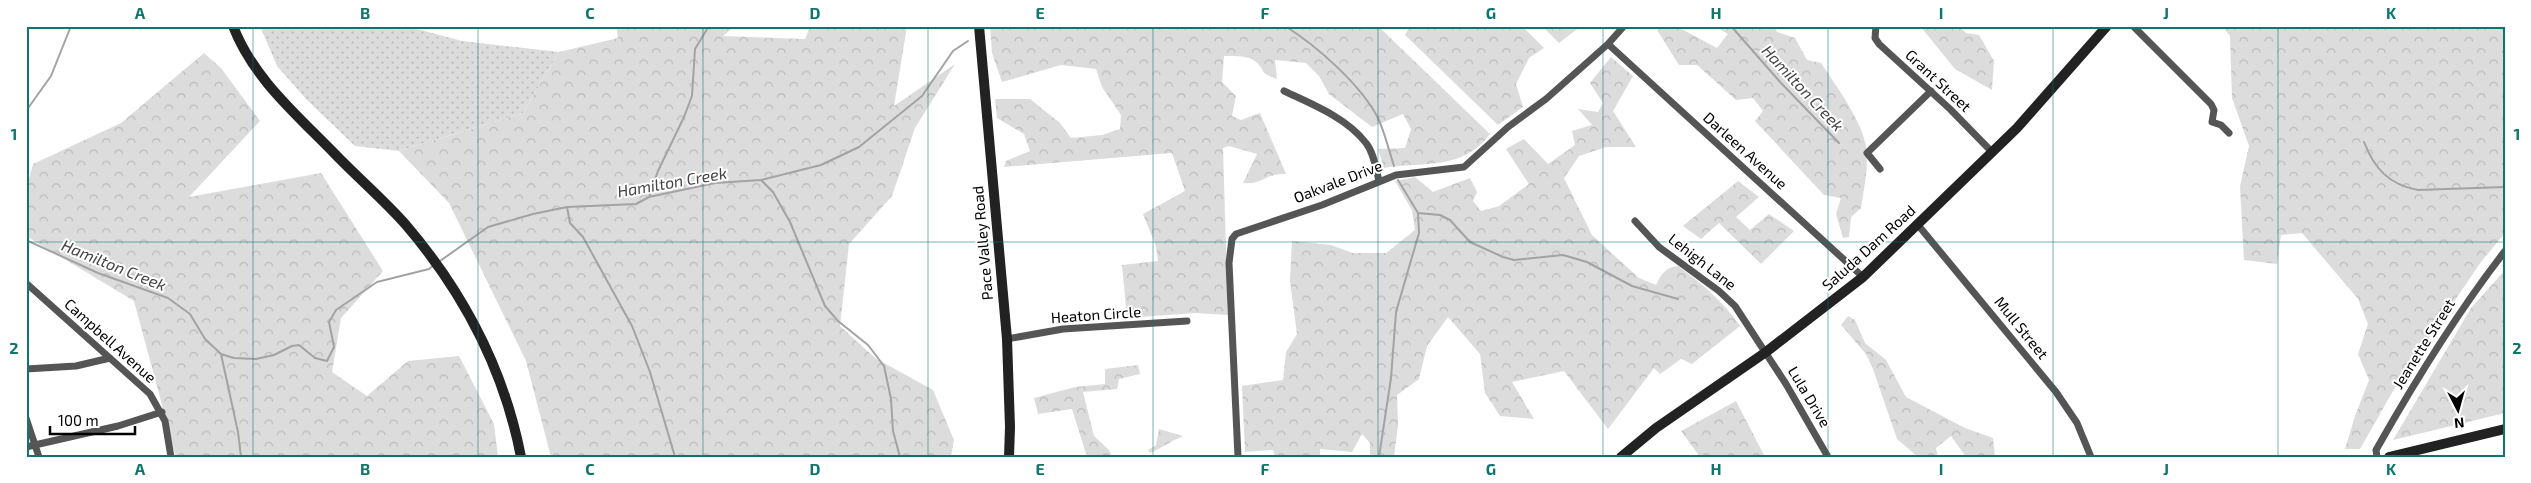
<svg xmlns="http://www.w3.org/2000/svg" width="2531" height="483" viewBox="0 0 2531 483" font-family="'Exo 2',sans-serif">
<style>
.grass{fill:url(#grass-dots)}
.forest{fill:url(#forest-crowns)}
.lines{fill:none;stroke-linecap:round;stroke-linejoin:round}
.stream{stroke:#a3a3a3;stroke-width:2}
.street{stroke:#555;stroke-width:7}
.secondary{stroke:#222;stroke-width:10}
.grid{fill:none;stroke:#0f766e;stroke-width:1;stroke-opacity:0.55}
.labels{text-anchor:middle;stroke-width:4;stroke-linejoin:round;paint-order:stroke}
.street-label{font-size:15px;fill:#000;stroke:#fff}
.water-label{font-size:16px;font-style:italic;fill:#444;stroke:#fff}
.neatline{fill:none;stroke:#0f766e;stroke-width:2}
.grid-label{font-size:16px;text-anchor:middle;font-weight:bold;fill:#0f766e}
</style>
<defs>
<pattern id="grass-dots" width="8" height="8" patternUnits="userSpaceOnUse" patternTransform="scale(1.25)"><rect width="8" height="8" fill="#dcdcdc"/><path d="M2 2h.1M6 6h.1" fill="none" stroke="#bbb" stroke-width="1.8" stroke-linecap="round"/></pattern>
<pattern id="forest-crowns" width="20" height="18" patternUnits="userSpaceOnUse" patternTransform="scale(1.25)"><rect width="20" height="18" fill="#dcdcdc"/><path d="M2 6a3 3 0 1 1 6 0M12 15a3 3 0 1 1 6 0" fill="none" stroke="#bbb"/></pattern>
</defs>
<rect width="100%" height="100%" fill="#fff"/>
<path class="grass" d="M260 26H406L462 41 559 52 523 113 399 151 355 146 307 100 277 66Z"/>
<path class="forest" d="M616 26H735L723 36 805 39 810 26H907L894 106 955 64 915 128 892 196 849 244 840 326 875 358 933 390 954 440 951 457H551L526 361 449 203 399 151 523 113 559 52 618 38Z
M990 26H1378L1490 134C1462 171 1426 161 1384 168L1378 149 1405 148 1411 129 1403 114 1372 127 1329 94 1319 76 1306 63 1275 60 1277 79C1258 72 1267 72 1256 62 1248 55 1234 56 1224 56L1222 82 1236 96 1232 116 1241 120 1260 113 1286 174C1264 173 1265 185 1243 183L1257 154 1229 146 1223 148 1228 315 1195 313 1127 318 1122 265 1158 261 1156 246 1143 214 1185 191 1172 153 1004 167 1006 161 1030 151 1024 134 997 118 995 99H1030L1060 123 1071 138 1102 135 1120 129 1121 115 1102 87 1096 69 1061 65 1002 82 992 53Z
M1410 26H1522L1544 48 1529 58 1516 84 1523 107 1498 125 1405 35Z
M1542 26H1581L1559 43Z
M1665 26H1676L1717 48 1728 34 1714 26H1774L1777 32 1795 38 1807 60 1821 63C1836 86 1861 119 1866 146 1869 166 1864 188 1861 208L1851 217 1849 237 1843 238 1836 214 1841 198 1824 195 1755 121 1763 111 1753 98 1736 100 1697 65H1679L1657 30Z
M1920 26H1959L1966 33 1979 35 1994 61 1992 90 1955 69Z
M2222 26H2505V233L2481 262 2393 391 2360 449H2345L2355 416 2369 380 2358 354 2368 324 2358 299 2302 233 2281 235 2277 264 2244 260 2240 186 2249 146 2232 98 2230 36Z
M204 53 221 68 260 121 189 197 321 173 383 271 341 318 332 372 367 396 408 361 459 356 494 424 498 457H176L134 301 26 236V190L33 164 121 123Z
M1611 57 1633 76 1613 111 1636 147H1606L1579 156 1564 178 1592 235 1639 278 1656 285C1661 275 1665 267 1678 266 1702 284 1723 301 1740 326L1692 364 1681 359 1660 374 1654 368 1608 429 1564 371 1512 382 1534 419 1500 416 1485 393 1480 354 1448 317 1427 346 1419 379 1397 395 1398 425 1394 457H1370V443L1362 434 1352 452 1320 449V457H1275L1273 450 1245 452 1242 386 1283 380 1286 352 1297 334 1290 281 1292 241 1331 245 1353 253H1386L1415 230 1412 210 1395 181 1415 177 1433 192 1470 178 1477 192 1473 201 1481 211 1499 206 1529 184 1506 149 1524 139 1548 164 1575 145 1572 131 1592 125 1578 109 1598 112 1603 103 1590 83Z
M1738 181 1759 197 1736 217 1750 230 1769 214 1794 231 1761 264 1719 223 1701 239 1683 226Z
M2505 270V413L2393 440 2471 308Z
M1848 316 1855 320 1865 343 1886 360 1906 397 1965 428 1993 438 1995 457H1966L1951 436 1936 448 1938 457H1918L1897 439 1873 369 1866 354 1841 325Z
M1138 365 1140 374 1119 379 1117 389 1083 392 1094 436 1109 450 1112 457H1087L1072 409 1038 414 1034 398 1075 387 1105 384V369Z
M1736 401 1765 457H1700L1681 431Z
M1159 429 1183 436C1171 441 1162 448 1150 453L1148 450 1156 445Z"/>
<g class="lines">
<path class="stream" d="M1285 26C1317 46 1361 85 1378 118 1385 133 1389 151 1394 166
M1731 26 1781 83 1839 143
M26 111 51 76 71 26
M2364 142C2374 168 2389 185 2418 190L2505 187
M761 180 773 192 790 222 825 306 838 321 868 345 884 366 891 399 893 431 900 457
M649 197 658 171 684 117 692 96 695 49 709 26
M567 207 570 223 583 237 632 326 650 372 675 457
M1418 213 1440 215 1450 220 1470 242 1503 257 1514 260 1563 255 1587 262 1632 286 1678 299
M26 240 98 273 168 298 190 314 205 339 221 354 234 358 256 359 274 355 292 346 299 345 315 358 327 361 334 347 329 322 336 310 377 282 429 269 434 265
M440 261 488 227 533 214 567 207 636 204 649 197 715 183 761 180 821 165 859 147 922 96 953 51 968 41
M221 354 238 432 241 457
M1379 457 1391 378 1396 312 1419 233 1418 213 1398 180"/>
<path class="street" d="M1876 26 1875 38 1879 44 1950 109 1992 152
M2133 26 2211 104 2214 110 2212 122 2221 125 2229 133
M1608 44 1863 277
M1284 91C1312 104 1347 118 1366 143 1374 153 1376 169 1379 181
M1880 169 1867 153 1931 91
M1635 221 1659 247 1719 291 1735 306 1786 384 1828 457
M1918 225 2056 392 2077 423 2091 457
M26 283 150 394 165 421 171 457
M1007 339 1063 329 1187 321
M26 369 76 366 110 358
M26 418 39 457
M26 447 118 426 162 412
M1238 457 1229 263 1232 239 1236 234 1322 205 1396 175 1464 167 1508 127 1546 99 1608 44 1624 26
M2377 457 2376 450C2415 381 2456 314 2505 251"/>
<path class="secondary" d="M233 26C253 78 296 114 334 153 357 177 384 200 406 225 464 293 504 369 521 457
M979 26 1007 339 1010 427 1009 457
M1621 457 1656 428 1766 352 1863 277 2017 128 2107 26
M2389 457 2505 429"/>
</g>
<path class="grid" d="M253 26V457M478 26V457M703 26V457M928 26V457M1153 26V457M1378 26V457M1603 26V457M1828 26V457M2053 26V457M2278 26V457M26 242H2505"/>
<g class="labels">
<g class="street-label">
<text transform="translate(1938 81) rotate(43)" y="5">Grant Street</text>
<text transform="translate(1745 151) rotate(42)" y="5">Darleen Avenue</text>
<text transform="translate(1338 182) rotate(-21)" y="5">Oakvale Drive</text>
<text transform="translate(983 243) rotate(-95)" y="5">Pace Valley Road</text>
<text transform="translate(1869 248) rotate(-42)" y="5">Saluda Dam Road</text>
<text transform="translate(1702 262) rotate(38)" y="5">Lehigh Lane</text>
<text transform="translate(1096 315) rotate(-4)" y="5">Heaton Circle</text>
<text transform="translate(2021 328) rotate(51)" y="5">Mull Street</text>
<text transform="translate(110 341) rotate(42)" y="5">Campbell Avenue</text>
<text transform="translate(2424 344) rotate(-58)" y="5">Jeanette Street</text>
<text transform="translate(1809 397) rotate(59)" y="5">Lula Drive</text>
</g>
<g class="water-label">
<text transform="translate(1803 88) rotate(47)" y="6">Hamilton Creek</text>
<text transform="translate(672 182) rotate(-10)" y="6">Hamilton Creek</text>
<text transform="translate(114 265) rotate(22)" y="6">Hamilton Creek</text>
</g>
</g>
<rect width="2531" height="483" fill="none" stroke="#ffffff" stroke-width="55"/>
<g transform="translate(2458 410) rotate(174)" stroke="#ffffff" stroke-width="4" paint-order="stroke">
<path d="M0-4L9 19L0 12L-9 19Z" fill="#000000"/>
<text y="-8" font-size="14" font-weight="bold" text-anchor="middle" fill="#000000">N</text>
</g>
<path d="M50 426v8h85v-8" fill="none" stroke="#000000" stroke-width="2.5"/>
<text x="58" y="426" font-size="15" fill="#000000" stroke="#ffffff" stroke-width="4" paint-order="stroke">100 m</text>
<rect x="28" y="28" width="2476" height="428" class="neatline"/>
<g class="grid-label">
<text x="140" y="19">A</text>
<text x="365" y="19">B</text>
<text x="590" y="19">C</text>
<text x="815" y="19">D</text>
<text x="1040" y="19">E</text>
<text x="1265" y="19">F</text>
<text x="1491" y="19">G</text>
<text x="1716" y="19">H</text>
<text x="1941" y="19">I</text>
<text x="2166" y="19">J</text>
<text x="2391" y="19">K</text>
<text x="14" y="140">1</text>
<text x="2517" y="140">1</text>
<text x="14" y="354">2</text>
<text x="2517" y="354">2</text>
<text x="140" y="475">A</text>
<text x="365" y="475">B</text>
<text x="590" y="475">C</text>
<text x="815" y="475">D</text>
<text x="1040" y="475">E</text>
<text x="1265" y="475">F</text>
<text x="1491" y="475">G</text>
<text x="1716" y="475">H</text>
<text x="1941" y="475">I</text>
<text x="2166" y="475">J</text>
<text x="2391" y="475">K</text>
</g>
</svg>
